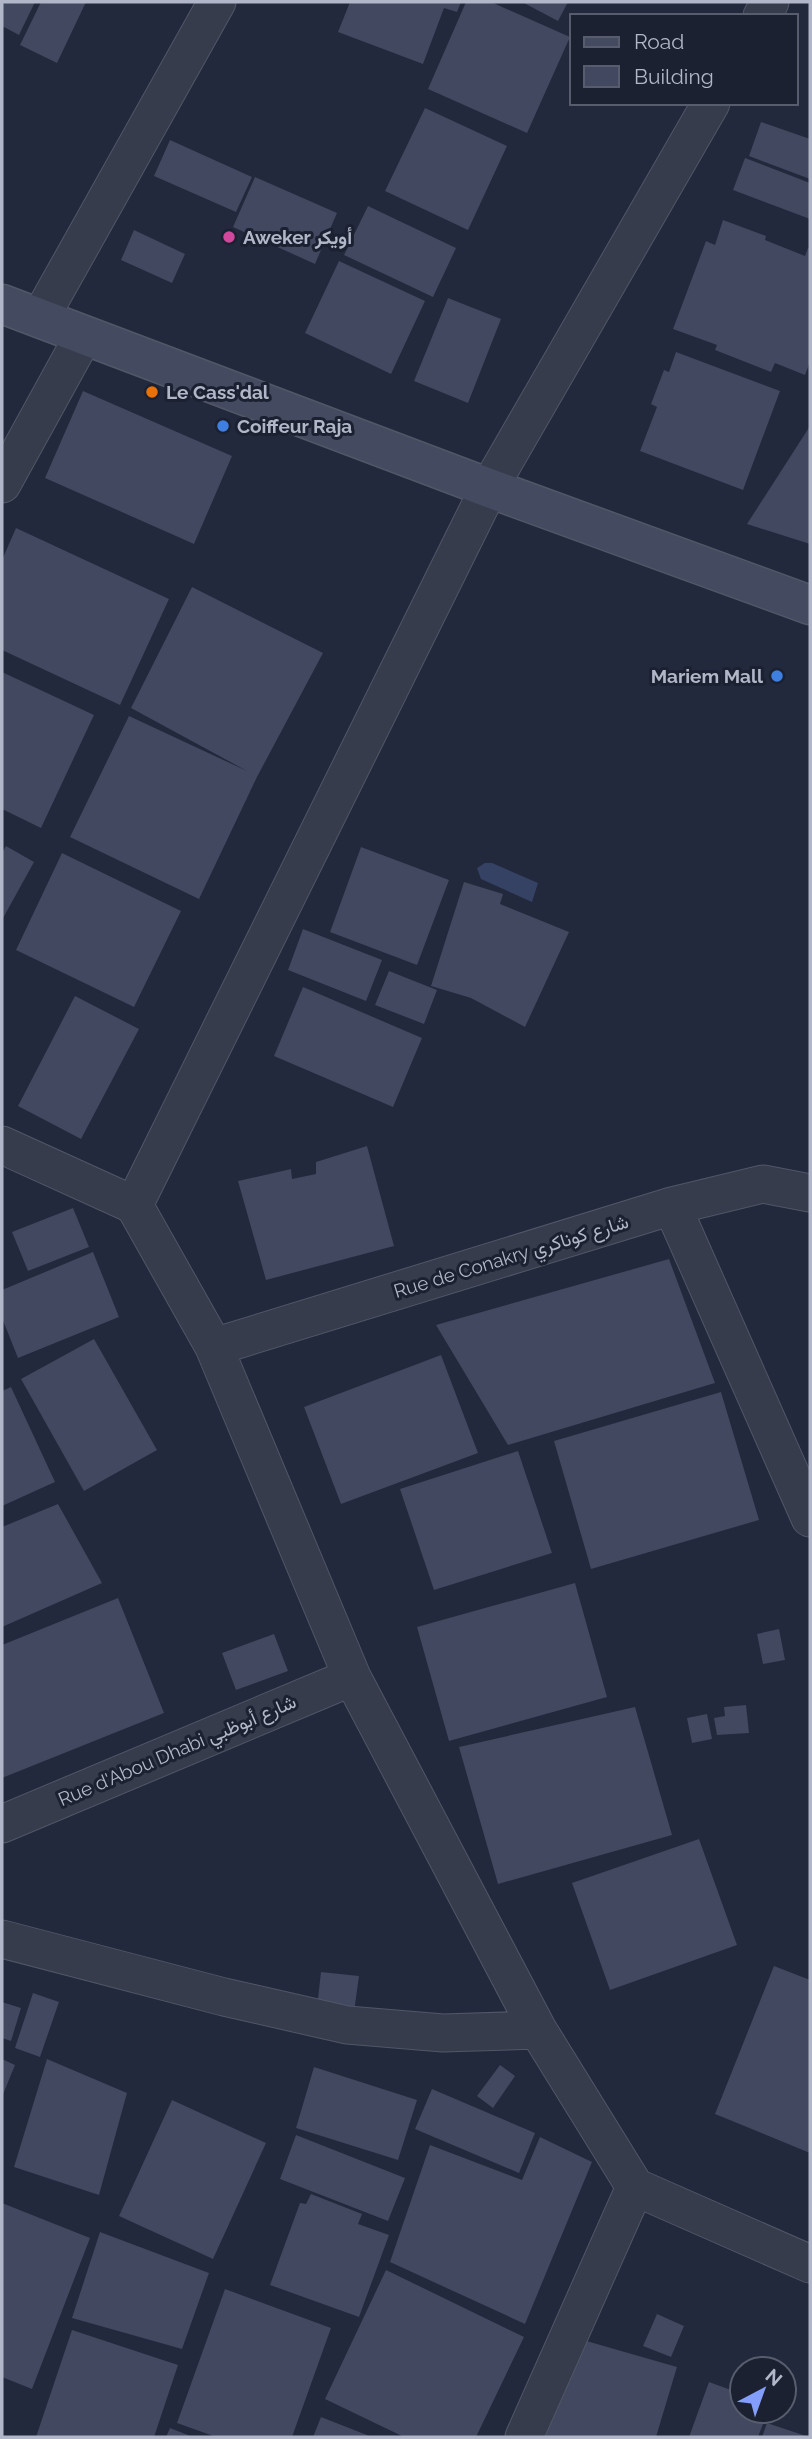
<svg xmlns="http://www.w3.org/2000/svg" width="812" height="2439" viewBox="0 0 812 2439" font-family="Raleway,Vazirmatn,sans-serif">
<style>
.water{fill:#354264}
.building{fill:#41485f}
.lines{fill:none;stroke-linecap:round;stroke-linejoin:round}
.minor-casing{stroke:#515767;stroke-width:39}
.secondary-casing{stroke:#515767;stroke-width:41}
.minor{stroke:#363c4c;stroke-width:37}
.secondary{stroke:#444a60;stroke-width:38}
.hotel-dot{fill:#d1479c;stroke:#1b2131;stroke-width:2.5}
.food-dot{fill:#e8710a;stroke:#1b2131;stroke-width:2.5}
.shop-dot{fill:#3f7fe0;stroke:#1b2131;stroke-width:2.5}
.labels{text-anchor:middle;stroke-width:6;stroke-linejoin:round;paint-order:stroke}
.poi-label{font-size:19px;font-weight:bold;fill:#b1b7c8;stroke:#1b2131;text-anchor:start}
.street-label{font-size:19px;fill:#b1b7c8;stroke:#1b2131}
</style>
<rect width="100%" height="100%" fill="#22293c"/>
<path class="water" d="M485 863H492L538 883 532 902 481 879 477 868Z"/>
<path class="building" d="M2 2H35L19 35 2 26Z
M41 2H86L57 63 20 45Z
M350 2H461L457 12 444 8 423 64 338 32Z
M466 2H491L570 37 527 133 428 89Z
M522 2H568L558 21Z
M425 108 507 146 468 230 385 191Z
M761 122 810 139V179L749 156Z
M170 140 252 177 236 212 154 176Z
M745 158 810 183V219L733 190Z
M255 177 337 213 315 264 233 227Z
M368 206 456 248 433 297 344 255Z
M723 220 766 236 765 240 805 256 808 248H810V362L805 375 775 363 771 372 715 350 717 345 673 329 706 241 715 245Z
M134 230 185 254 172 283 121 260Z
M339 261 425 301 391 374 305 333Z
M448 298 501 319 468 403 414 381Z
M676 352 780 391 743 490 640 451 657 407 651 404 664 370 669 372Z
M83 391 232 456 194 544 45 478Z
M810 426V544L747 524Z
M16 528 169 599 120 705 2 650V560Z
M192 587 323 653 257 777 199 899 70 837 129 716 247 771 131 708Z
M2 672 94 715 41 828 2 809Z
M6 846 34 862 2 920V853Z
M361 847 449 880 417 965 330 932Z
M62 853 181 911 134 1007 16 950Z
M464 882 503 894 500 904 569 932 525 1027 471 998 431 986Z
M303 929 382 960 366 1001 288 970Z
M389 971 437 990 424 1024 375 1005Z
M303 987 422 1038 393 1107 274 1056Z
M75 996 139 1029 81 1139 18 1106Z
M367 1146 394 1246 266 1280 238 1181 291 1169 292 1179 316 1174V1162Z
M73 1208 89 1247 28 1271 12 1232Z
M93 1252 119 1317 18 1358 2 1318V1290Z
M669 1259 715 1383 508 1445 436 1325Z
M94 1339 157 1450 84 1491 21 1379Z
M441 1355 478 1453 341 1504 304 1407Z
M11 1387 55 1482 2 1506V1391Z
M721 1392 759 1520 591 1569 554 1441Z
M518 1451 552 1553 434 1590 400 1489Z
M58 1504 102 1583 2 1627V1527Z
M575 1583 607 1697 449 1741 417 1627Z
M118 1598 164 1713 2 1778V1645Z
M779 1629 785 1660 763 1664 757 1634Z
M274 1634 288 1671 236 1690 222 1653Z
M746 1705 749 1733 717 1735 714 1718 725 1716 724 1707Z
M635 1707 672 1835 498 1884 459 1747Z
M707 1714 712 1739 692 1743 687 1718Z
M699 1839 737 1945 610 1990 572 1883Z
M774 1966 810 1980V2153L715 2114Z
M321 1972 359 1976 354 2012 317 2008Z
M33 1993 59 2002 40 2057 15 2048Z
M2 2002 21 2008 11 2041 2 2038Z
M2 2059 15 2065 2 2097Z
M47 2059 127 2093 99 2195 14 2167Z
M500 2065 515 2076 493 2108 477 2096Z
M314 2067 417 2100 398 2160 296 2128Z
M432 2089 535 2133 519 2173 415 2129Z
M172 2100 266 2143 213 2259 119 2216Z
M296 2135 405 2178 388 2221 280 2179Z
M540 2137 592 2162 525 2324 390 2262 430 2145 522 2180Z
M311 2194 362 2214 358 2224 389 2235 359 2317 270 2285 300 2203 306 2204Z
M2 2203 90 2238 32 2389 2 2377Z
M100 2232 209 2273 182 2349 72 2318Z
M386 2270 524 2337 476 2437H404L325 2399Z
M225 2289 331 2328 292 2437H216L177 2423Z
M657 2314 684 2326 671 2357 643 2346Z
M72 2330 178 2365 154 2437H36Z
M569 2336 677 2367 656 2437H524Z
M709 2382 742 2394V2411H768L758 2437H689Z
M321 2417 372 2437H313Z
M767 2423 809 2437H762Z
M170 2428 193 2437H166Z"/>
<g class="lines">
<defs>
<path id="minor" d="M762 16 770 2
M40 318 217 2
M2 484 84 335
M2 1145 134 1205 214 1347 352 1677 538 2030 635 2187 810 2264
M134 1205 489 488 711 103
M672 1206 810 1518
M214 1347 672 1206 763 1184 810 1193
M2 1824 352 1677
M2 1939 224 1997 347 2025 443 2033 538 2030
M524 2437 635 2187"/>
<path id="secondary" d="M2 304 489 488 810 605"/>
</defs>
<use href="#minor" class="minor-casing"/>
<use href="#secondary" class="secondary-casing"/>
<use href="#minor" class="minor"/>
<use href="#secondary" class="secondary"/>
</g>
<circle class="hotel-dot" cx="229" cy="237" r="7"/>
<circle class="food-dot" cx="152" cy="392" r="7"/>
<g class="shop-dot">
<circle cx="223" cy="426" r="7"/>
<circle cx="777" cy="676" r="7"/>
</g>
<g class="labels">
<g class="poi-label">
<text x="243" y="244">Aweker أويكر</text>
<text x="166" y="399">Le Cass'dal</text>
<text x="237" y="433">Coiffeur Raja</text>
<text x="763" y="683" text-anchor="end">Mariem Mall</text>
</g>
<g class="street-label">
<text transform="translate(511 1256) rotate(-17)" y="7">Rue de Conakry شارع كوناكري</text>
<text transform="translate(177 1750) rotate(-23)" y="7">Rue d'Abou Dhabi شارع أبوظبي</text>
</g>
</g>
<rect width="812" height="2439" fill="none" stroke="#b1b7c8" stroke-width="7"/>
<rect x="570" y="14" width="228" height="91" fill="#1b2131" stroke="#575d6d" stroke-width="2"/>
<rect x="584" y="37" width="35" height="10" fill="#444a60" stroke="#575d6d" stroke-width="2"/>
<text x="634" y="49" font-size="21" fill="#b1b7c8">Road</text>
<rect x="584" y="66" width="35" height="21" fill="#41485f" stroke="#575d6d" stroke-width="2"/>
<text x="634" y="84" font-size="21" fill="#b1b7c8">Building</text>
<g transform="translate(763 2390) rotate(41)"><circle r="33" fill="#1b2131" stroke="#575d6d" stroke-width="2"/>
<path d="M0-5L12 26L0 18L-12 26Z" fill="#849ffb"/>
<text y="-10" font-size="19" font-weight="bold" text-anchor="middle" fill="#b1b7c8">N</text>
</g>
</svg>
